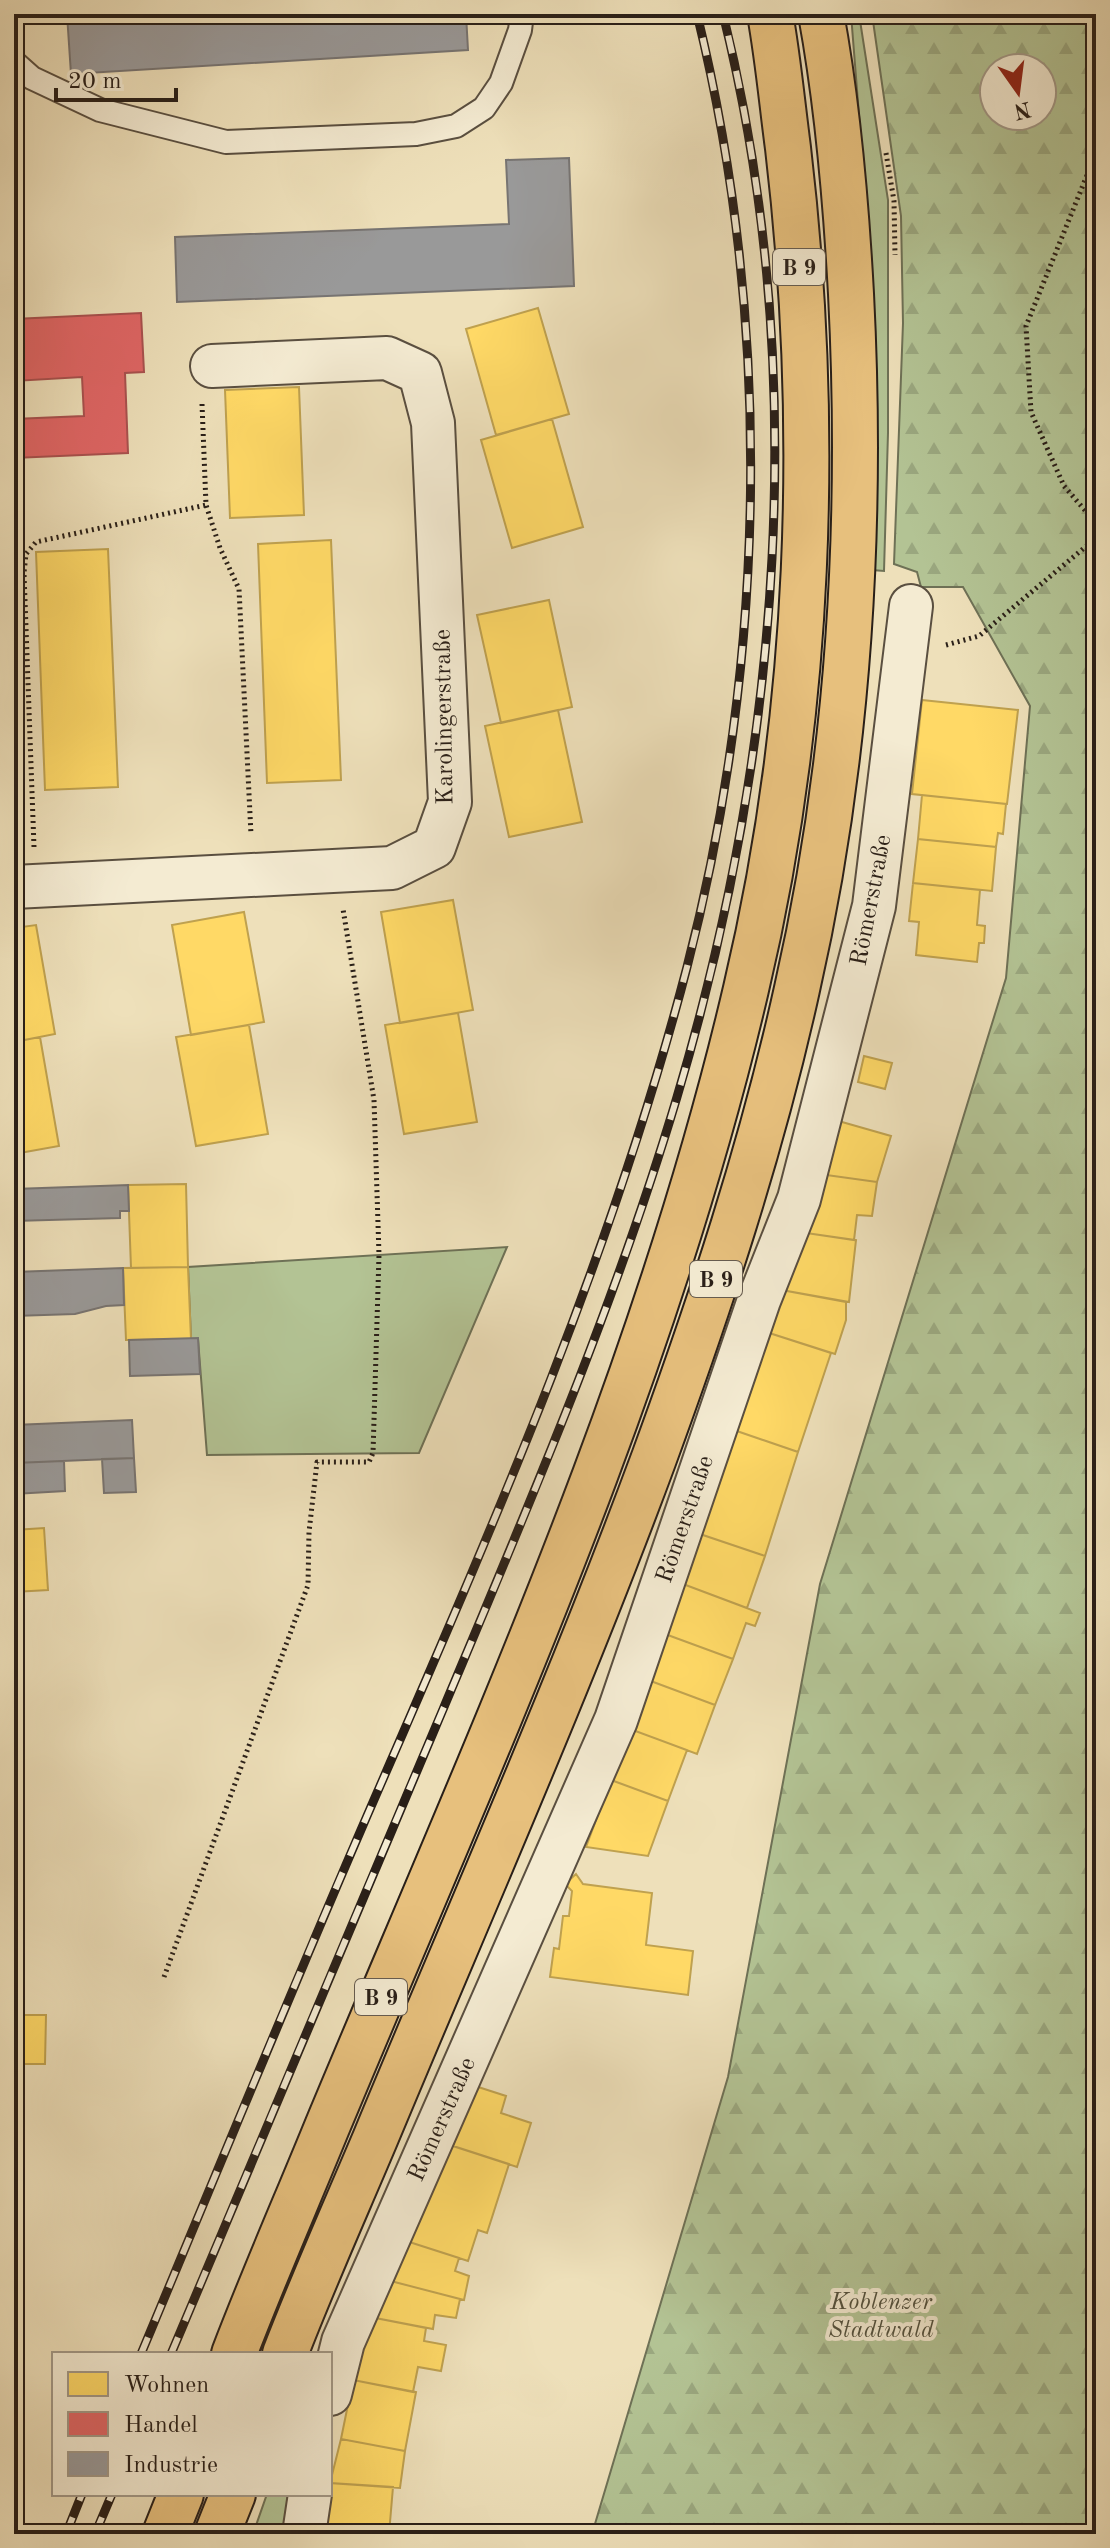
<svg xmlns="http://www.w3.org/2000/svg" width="1110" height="2548" viewBox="0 0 1110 2548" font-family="'Old Standard TT',serif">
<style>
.green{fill:#b3c394;stroke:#6e7156;stroke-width:2}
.forest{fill:url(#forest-firs);stroke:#6e7156;stroke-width:2;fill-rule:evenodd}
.homes{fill:#ffd966;stroke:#bfa14f;stroke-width:2}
.shops{fill:#e06666;stroke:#a9514f;stroke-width:2}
.industry{fill:#999;stroke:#777472;stroke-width:2}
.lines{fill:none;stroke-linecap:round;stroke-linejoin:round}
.service-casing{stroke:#5a4f40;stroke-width:26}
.minor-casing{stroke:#5a4f40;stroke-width:46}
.trunk-casing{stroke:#291f18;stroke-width:48}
.path{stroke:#291f18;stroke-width:5;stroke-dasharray:2 4;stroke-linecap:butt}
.service{stroke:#f4ebd2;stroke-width:22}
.minor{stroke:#f4ebd2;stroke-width:42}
.trunk{stroke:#e7c07d;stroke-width:44}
.rail-casing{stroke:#291f18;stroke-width:9}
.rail{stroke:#f4ebd2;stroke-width:6;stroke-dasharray:18;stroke-linecap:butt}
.labels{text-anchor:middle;stroke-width:8;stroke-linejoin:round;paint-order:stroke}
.shield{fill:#f4ebd2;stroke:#665c50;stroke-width:2}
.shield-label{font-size:22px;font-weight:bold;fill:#291f18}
.street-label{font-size:24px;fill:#291f18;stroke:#f4ebd2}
.park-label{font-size:24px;font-style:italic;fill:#52503d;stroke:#f4ebd2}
</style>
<defs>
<pattern id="forest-firs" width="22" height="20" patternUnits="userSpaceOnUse" patternTransform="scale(2)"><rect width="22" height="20" fill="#b3c394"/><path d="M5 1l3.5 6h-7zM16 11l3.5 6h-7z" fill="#9aa77f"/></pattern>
</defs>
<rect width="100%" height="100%" fill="#eee0ba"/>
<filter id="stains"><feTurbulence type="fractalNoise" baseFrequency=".0025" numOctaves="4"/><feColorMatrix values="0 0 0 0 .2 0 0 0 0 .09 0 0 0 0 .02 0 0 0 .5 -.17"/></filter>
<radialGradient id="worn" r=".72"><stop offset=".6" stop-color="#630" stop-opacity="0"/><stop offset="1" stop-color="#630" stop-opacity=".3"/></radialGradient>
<path class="green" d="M851 14H859L888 200V433L884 571 872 570 862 153Z
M507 1247 419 1453 207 1455 198 1339H191L188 1267Z
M267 2494H288L287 2534H253Z"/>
<path class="forest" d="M872 14H1096V2534H592L728 2077 820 1584 1006 978 1030 706 963 587H921L917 572 894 564 903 323 901 216ZM994 68H1042V116H994Z"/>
<path class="homes" d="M538 308 569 414 496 435 466 329Z
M299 387 304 515 230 518 225 390Z
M552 419 583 527 512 548 481 440Z
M331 540 341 780 267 783 258 544Z
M108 549 118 787 45 790 36 552Z
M549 600 572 707 501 723 477 615Z
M922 700 1018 710 1007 804 912 794Z
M558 710 582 822 509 837 485 726Z
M922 795 1006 804 1003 834 998 833 996 847 918 839Z
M918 839 996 847 992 891 913 883Z
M913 883 980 890 977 925 985 926 984 943H979L977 962 916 955 919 922 909 921Z
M453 900 473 1010 400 1023 381 912Z
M244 912 264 1022 191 1035 172 925Z
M36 925 55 1034 14 1042V928Z
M458 1013 477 1122 404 1134 385 1025Z
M249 1025 268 1134 196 1146 176 1037Z
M40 1037 59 1146 14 1154V1042Z
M864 1056 892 1063 885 1089 858 1082Z
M828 1118 891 1136 877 1182 812 1173Z
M812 1173 877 1182 872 1216 857 1215 854 1240 799 1232Z
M186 1184 188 1267 131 1268 128 1185Z
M799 1232 856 1240 849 1302 776 1289Z
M188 1267 191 1339 126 1340 123 1268Z
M776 1289 846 1302V1320L835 1354 763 1331Z
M763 1331 831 1353 798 1452 731 1429Z
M731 1429 798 1452 765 1556 697 1533Z
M44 1528 48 1590 14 1592V1530Z
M697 1533 765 1556 747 1608 683 1584Z
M683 1584 760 1613 755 1626 746 1623 733 1659 665 1634Z
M665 1634 733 1659 715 1705 648 1680Z
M648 1680 715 1705 697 1754 630 1729Z
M630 1729 687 1750 668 1801 611 1780Z
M611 1780 668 1801 648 1856 586 1847Z
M576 1874 583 1884 652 1893 646 1945 693 1951 688 1995 550 1977 554 1948 559 1949 563 1916H569L572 1891 565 1884Z
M14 2015H46L45 2064H14Z
M472 2085 506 2096 501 2113 531 2123 517 2167 453 2146Z
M444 2143 509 2164 487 2233 478 2230 468 2261 400 2239Z
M400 2239 459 2258 455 2271 469 2276 464 2300 383 2279Z
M383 2279 460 2299 456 2318 435 2315 433 2329 365 2316Z
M365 2316 426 2328 424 2341 446 2345 441 2371 418 2367 413 2392 353 2380Z
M353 2380 416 2392 405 2451 341 2439Z
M341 2439 405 2451 400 2488 330 2483Z
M330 2483 393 2487 389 2534H324Z"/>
<path class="shops" d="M141 313 144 372 125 373 128 453 14 458V419L84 416 82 377 14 381V319Z"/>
<path class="industry" d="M67 14H466L468 50 71 74Z
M569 158 574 286 177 302 175 237 509 224 506 160Z
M128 1185 129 1211H120V1218L14 1221V1189Z
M123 1268 124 1305 106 1306 75 1314 14 1316V1272Z
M198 1338 200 1374 130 1376 129 1340Z
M132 1420 134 1458 14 1463V1425Z
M134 1458 136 1492 104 1493 102 1459Z
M64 1461 65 1491 14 1494V1463Z"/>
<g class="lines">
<defs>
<path id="service" d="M14 62 32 78 100 110 226 142 416 134 456 126 484 108 501 83 520 30 522 14"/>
<path id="minor" d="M14 887 392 868 434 847 450 802 433 423 420 373 387 358 212 366
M330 2394 343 2342 616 1720 759 1300 799 1199 874 906 911 606
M304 2534 310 2494"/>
<path id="trunk" d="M234 2354C263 2278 296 2203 327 2127 482 1755 654 1383 746 989 811 715 821 427 788 148 782 103 778 58 770 14
M285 2354C313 2281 345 2210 375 2139 469 1913 569 1688 654 1458 710 1305 762 1148 797 989 849 761 863 528 851 294 846 201 838 106 821 14
M165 2534 181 2494
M217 2534 233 2494"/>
</defs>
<use href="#service" class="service-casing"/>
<use href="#minor" class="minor-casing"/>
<use href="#trunk" class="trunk-casing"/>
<path class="path" d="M886 153 894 201 895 255
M1096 153 1026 326 1031 412 1064 486 1096 523
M202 404 206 505 220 548 239 589 251 835
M946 645 979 636 1096 538
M34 847 24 573 26 554 36 542 206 505
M164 1977 308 1585 309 1532 317 1462H369L373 1453 379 1255 374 1100 343 909"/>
<use href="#service" class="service"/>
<use href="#minor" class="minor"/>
<use href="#trunk" class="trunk"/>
<defs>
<path id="rail" d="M141 2354C220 2165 298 1974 380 1786 496 1519 614 1249 687 967 767 657 773 325 697 14
M171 2354C262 2138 353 1922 444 1707 528 1507 615 1305 677 1097 781 748 811 370 723 14
M66 2534 82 2494
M95 2534 112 2494"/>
</defs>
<use href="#rail" class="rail-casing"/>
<use href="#rail" class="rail"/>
</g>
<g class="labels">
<g class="shield">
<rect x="773" y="249" width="52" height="36" rx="6"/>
<rect x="690" y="1261" width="52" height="36" rx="6"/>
<rect x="355" y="1979" width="52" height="36" rx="6"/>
</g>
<g class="shield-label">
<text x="799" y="275">B 9</text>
<text x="716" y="1287">B 9</text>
<text x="381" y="2005">B 9</text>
</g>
<g class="street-label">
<text transform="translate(443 717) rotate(-91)" y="8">Karolingerstraße</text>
<text transform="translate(870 900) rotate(-79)" y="8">Römerstraße</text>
<text transform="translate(684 1519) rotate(-71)" y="8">Römerstraße</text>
<text transform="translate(441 2119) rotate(-66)" y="8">Römerstraße</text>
</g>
<g class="park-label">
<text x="881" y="2309">Koblenzer<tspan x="881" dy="28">Stadtwald</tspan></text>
</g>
</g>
<rect width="1110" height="2548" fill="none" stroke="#eee0ba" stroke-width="48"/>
<rect x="16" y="16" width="1078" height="2516" fill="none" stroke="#291f18" stroke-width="4"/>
<rect x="24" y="24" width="1062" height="2500" fill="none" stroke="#291f18" stroke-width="2"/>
<rect x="52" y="2352" width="280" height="144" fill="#f4ebd2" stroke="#a39988" stroke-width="2"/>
<rect x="68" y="2372" width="40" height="24" fill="#ffd966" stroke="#a39988" stroke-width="2"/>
<text x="124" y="2392" font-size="24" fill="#291f18">Wohnen</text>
<rect x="68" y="2412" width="40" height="24" fill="#e06666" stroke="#a39988" stroke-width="2"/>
<text x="124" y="2432" font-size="24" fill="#291f18">Handel</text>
<rect x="68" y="2452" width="40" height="24" fill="#999999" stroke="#a39988" stroke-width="2"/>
<text x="124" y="2472" font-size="24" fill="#291f18">Industrie</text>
<g transform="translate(1018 92) rotate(166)"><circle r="38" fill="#f4ebd2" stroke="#a39988" stroke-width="2"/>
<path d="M0-6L14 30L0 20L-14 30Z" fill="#8f2418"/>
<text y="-12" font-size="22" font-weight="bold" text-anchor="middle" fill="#291f18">N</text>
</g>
<path d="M56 88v12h120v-12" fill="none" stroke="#291f18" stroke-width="4"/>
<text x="68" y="88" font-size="24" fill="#291f18" stroke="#f4ebd2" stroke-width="6" paint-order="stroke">20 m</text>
<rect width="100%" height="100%" filter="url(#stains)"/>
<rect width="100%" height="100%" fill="url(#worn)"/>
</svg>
